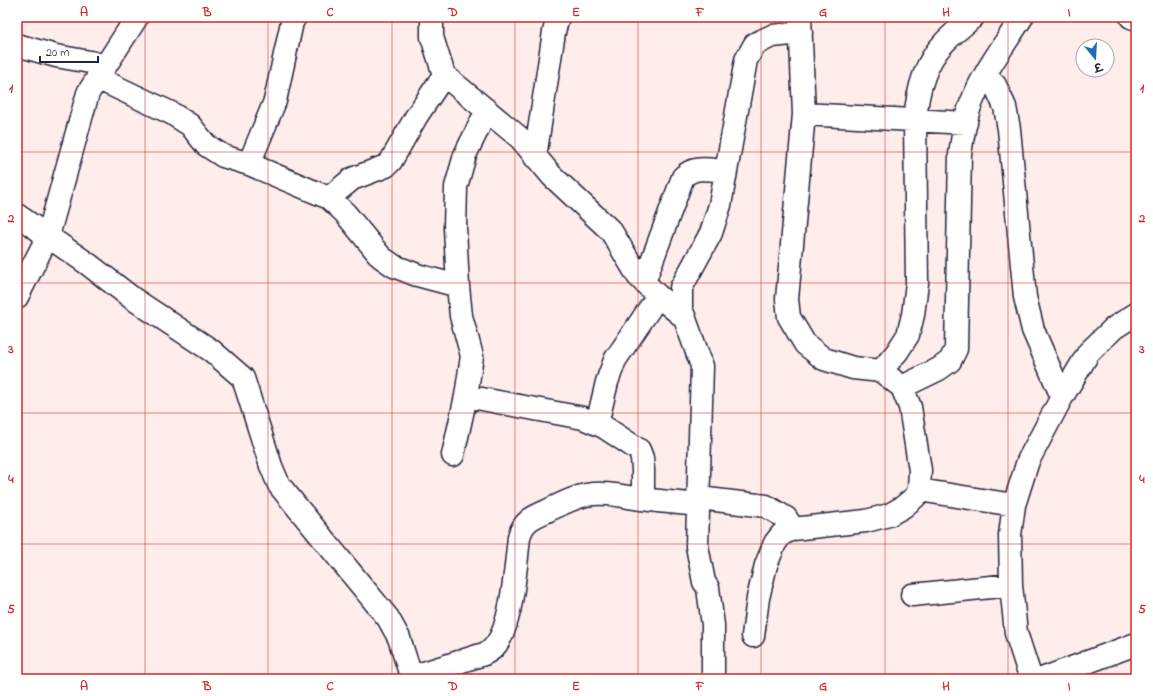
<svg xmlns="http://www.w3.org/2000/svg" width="1153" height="696" viewBox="0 0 1153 696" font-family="'Indie Flower','Playpen Sans Deva',sans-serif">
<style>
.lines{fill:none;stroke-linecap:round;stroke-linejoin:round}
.minor-casing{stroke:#22223b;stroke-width:25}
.major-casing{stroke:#22223b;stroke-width:25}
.minor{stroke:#fff;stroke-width:22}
.major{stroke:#fff;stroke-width:22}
.grid{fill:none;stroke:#d62828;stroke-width:1;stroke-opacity:0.55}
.neatline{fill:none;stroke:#d62828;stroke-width:1.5}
.grid-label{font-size:13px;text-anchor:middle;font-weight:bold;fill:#d62828}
</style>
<rect width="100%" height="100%" fill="#ffedeb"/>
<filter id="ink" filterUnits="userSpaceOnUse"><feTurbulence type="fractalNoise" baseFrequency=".025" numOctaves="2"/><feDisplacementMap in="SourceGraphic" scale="8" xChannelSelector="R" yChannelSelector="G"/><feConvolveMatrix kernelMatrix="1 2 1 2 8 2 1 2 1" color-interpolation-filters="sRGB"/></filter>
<g filter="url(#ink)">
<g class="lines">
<defs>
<path id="minor" d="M432 17V37L444 75 520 138 552 176 611 231 638 276 658 296 685 318
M17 45 56 56 90 62 105 66
M985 75 995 85 1005 107 1009 129 1025 297 1033 330 1062 397
M97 78 171 113 190 125 206 145 223 156 249 164 329 198 345 213 381 257 394 266 417 275 458 286
M804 114 966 123
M535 157 554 32 558 17
M249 164 275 101 292 22 295 17
M329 198 352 179 386 166 391 161 416 117 444 75
M17 215 88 264 132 298 212 351 243 378 271 466 279 485 388 618 399 638 412 679
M644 282 683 177C695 165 711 170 726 171
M17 297 48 236 88 93 137 17
M881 371 897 352 908 335 913 315 917 283 915 121C917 94 924 64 943 44 952 34 963 26 973 17
M902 387 939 369 950 361 956 349 960 154C963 136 965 116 973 99 985 70 1005 44 1022 17
M466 396 583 418 604 427 639 450 642 458 643 470V499
M597 424 607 382 615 360 658 296
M453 455 466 396 472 356 461 316 458 286 455 228 456 187 465 155 487 110
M919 490 1014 505
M699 498 766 506 786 518 793 529
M912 595 1011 585
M753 636 758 598 766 565 775 543 782 534 793 529 866 521 889 515 903 507 915 497 919 490 920 470 910 407 902 387 881 371 853 368 824 359 805 344 789 317 787 299 804 114 800 17
M411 677 484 654C488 652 492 650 494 647 512 629 516 563 519 537 523 521 533 517 547 511 559 505 572 498 586 495 608 491 628 498 650 500 666 502 682 503 698 505
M713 679V625L708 588 704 582 697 546 702 366 681 308V288L711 233 720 205 746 60 755 44 772 36 801 33
M1031 679 1016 633 1011 585 1010 535 1014 505 1028 461 1062 397 1089 352 1114 328 1136 314
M1042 679 1136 644"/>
<path id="major" d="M1131 17 1136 19"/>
</defs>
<use href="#minor" class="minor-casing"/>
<use href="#major" class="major-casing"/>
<use href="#minor" class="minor"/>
<use href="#major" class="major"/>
</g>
</g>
<path class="grid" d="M145 17V679M268 17V679M392 17V679M515 17V679M638 17V679M761 17V679M885 17V679M1008 17V679M17 152H1136M17 283H1136M17 413H1136M17 544H1136"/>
<rect width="1153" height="696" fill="none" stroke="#fff" stroke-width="44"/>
<g transform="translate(1095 58) rotate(162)"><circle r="19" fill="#ffffff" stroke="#a7a7b1"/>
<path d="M0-3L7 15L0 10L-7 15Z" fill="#1f6fb2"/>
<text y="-6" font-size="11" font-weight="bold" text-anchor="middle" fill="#22223b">उ</text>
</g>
<path d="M40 56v6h58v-6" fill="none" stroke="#22223b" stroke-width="2"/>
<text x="46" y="56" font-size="12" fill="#22223b" stroke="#ffffff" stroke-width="3" paint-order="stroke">20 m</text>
<rect x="22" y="22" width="1109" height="652" class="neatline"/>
<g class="grid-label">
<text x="84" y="16">A</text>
<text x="207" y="16">B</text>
<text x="330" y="16">C</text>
<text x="453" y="16">D</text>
<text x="576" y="16">E</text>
<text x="700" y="16">F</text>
<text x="823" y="16">G</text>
<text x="946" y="16">H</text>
<text x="1069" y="16">I</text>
<text x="11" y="92">1</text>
<text x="1142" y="92">1</text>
<text x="11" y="222">2</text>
<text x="1142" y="222">2</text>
<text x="11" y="353">3</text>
<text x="1142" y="353">3</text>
<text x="11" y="483">4</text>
<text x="1142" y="483">4</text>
<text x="11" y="613">5</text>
<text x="1142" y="613">5</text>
<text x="84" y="690">A</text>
<text x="207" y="690">B</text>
<text x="330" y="690">C</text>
<text x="453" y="690">D</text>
<text x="576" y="690">E</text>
<text x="700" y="690">F</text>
<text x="823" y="690">G</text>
<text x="946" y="690">H</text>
<text x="1069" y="690">I</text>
</g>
</svg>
